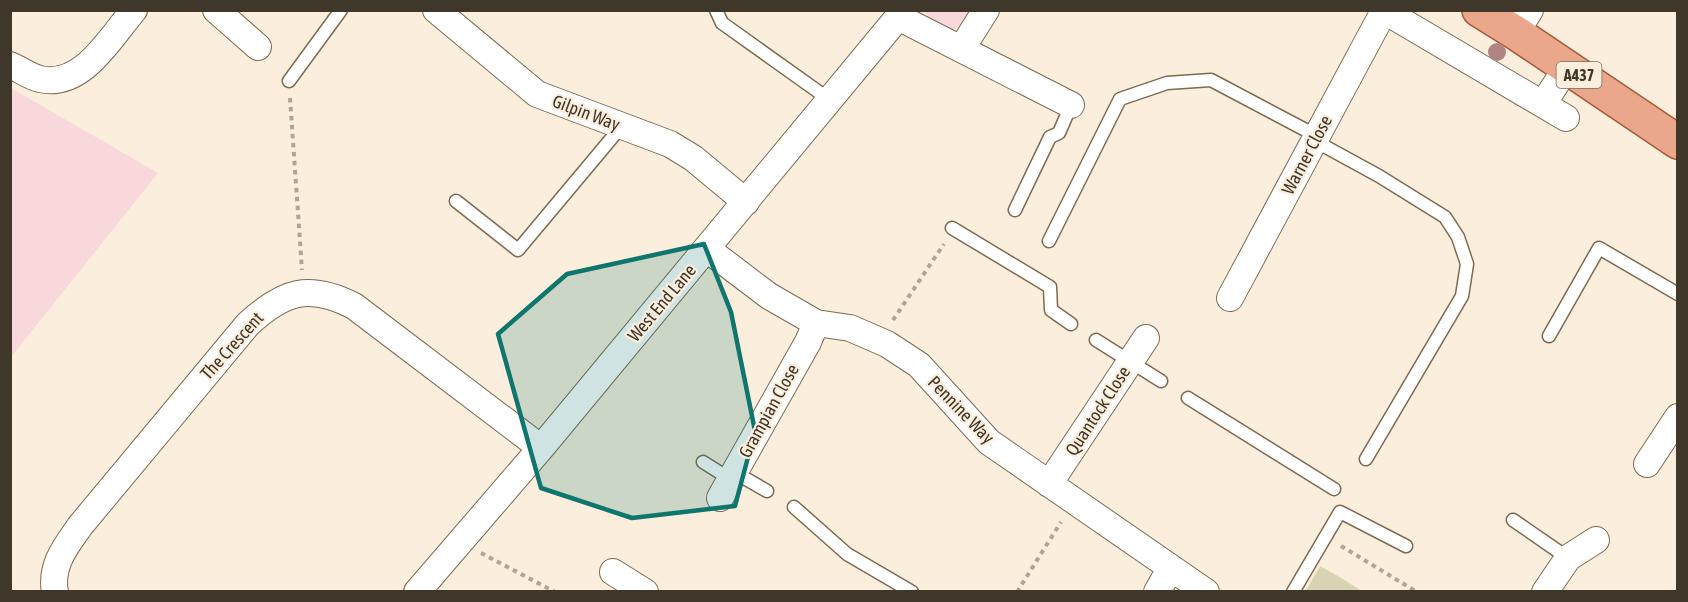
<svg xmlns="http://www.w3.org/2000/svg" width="1688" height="602" viewBox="0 0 1688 602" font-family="'Asap Condensed',sans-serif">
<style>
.green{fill:#f9d8db}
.building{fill:#d6d4b2}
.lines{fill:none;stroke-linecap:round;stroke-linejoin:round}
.lane-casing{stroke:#7e6a50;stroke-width:15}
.street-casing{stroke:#7e6a50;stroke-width:28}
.primary-casing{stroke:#a55a37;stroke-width:36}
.path{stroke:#b0a495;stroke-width:4;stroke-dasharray:4.5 4.5;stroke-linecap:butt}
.lane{stroke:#fff;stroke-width:12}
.street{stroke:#fff;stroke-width:26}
.primary{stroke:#eaa78b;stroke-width:33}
.tree{fill:#b18483}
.marked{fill:#0f766e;fill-opacity:0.2;stroke:#0f766e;stroke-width:4.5;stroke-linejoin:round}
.labels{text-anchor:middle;stroke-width:4.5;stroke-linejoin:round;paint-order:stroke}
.shield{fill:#fceedd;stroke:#786e60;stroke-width:1.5}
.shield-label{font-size:16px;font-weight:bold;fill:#40372b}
.street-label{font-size:18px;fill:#40372b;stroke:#fceedd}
</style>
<rect width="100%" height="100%" fill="#fceedd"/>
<path class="green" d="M925 11H973L964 23 951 30 928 19Z
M11 88 158 173 11 357 10 88Z"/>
<path class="building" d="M1320 566 1343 579 1363 592H1305Z"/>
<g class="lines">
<defs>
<path id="lane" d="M716 10 722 23 830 100
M289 81 341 10
M1315 141 1379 176 1445 217 1458 237 1467 264 1462 296 1366 459
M456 201 518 250 621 127
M1015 210 1050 137 1059 133 1071 105
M952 228 1050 287 1051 310 1071 324
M1049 241 1120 99 1167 83 1211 80 1317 136
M1549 336 1599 248 1678 294
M1096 340 1161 381
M1188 398 1334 489
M703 462 730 479
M734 472 767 491
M794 507 847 554 912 592
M1513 520 1568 558
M1293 592 1340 512 1406 546"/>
<path id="street" d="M216 10 258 47
M436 10 537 94 670 144 693 158 746 202
M1383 10 1566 118
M898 17 1071 105
M1516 33 1530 10
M962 48 986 10
M10 65C20 69 30 77 40 79 82 89 110 38 134 10
M1543 104 1567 67
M707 249 769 296 816 323 850 328 887 344 919 365 989 442 1206 592
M1230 298 1384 11
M1647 464 1678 417
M1049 484 1146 338
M720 498 808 342 816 323
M613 572 645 592
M55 592C50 565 66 546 80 526L248 324C284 291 309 283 354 306L541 448
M417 592 541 448 904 10
M1157 592 1170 569
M1545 592 1568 558 1596 540"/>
<path id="primary" d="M1479 10 1516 33 1678 142"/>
</defs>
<use href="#lane" class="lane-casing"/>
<use href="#street" class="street-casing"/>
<use href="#primary" class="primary-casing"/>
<path class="path" d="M290 98 302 270
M893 320 944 244
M1341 546 1417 592
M481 553 555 592
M1017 592 1061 522"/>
<use href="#lane" class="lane"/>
<use href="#street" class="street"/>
<use href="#primary" class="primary"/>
</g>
<circle class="tree" cx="1497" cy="52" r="9"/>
<path class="marked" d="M704 244 731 312 755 431 735 506 632 518 541 488 498 334 567 274Z"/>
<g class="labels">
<rect class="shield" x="1556.5" y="62" width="45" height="26" rx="4.5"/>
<g class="shield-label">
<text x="1579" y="81">A437</text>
</g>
<g class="street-label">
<text transform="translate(586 113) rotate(21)" y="6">Gilpin Way</text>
<text transform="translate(1307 155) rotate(-62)" y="6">Warner Close</text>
<text transform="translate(662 303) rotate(-50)" y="6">West End Lane</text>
<text transform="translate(232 346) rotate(-48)" y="6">The Crescent</text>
<text transform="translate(961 410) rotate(46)" y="6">Pennine Way</text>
<text transform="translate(769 411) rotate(-61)" y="6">Grampian Close</text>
<text transform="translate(1098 411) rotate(-57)" y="6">Quantock Close</text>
</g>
</g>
<rect width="1688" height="602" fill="none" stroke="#40372b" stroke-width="24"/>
</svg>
